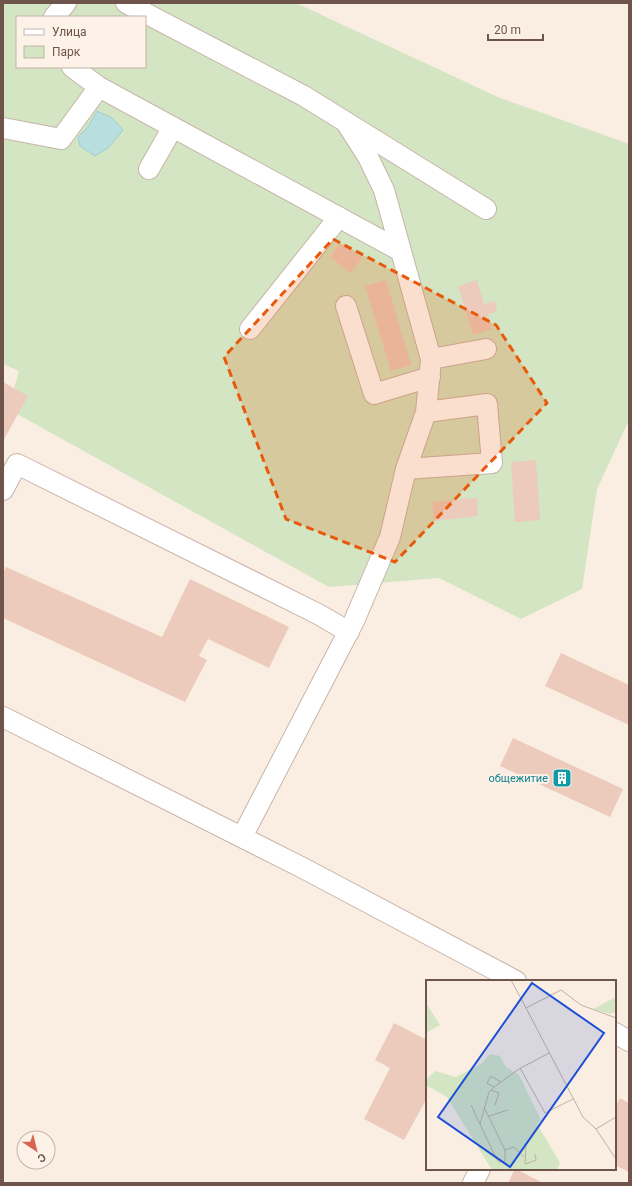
<svg xmlns="http://www.w3.org/2000/svg" width="632" height="1186" viewBox="0 0 632 1186" font-family="Roboto,sans-serif">
<style>
.green{fill:#d3e5c2;fill-rule:evenodd}
.water{fill:#b8dee0;stroke:#9fced1}
.building{fill:#eccbbc}
.lines{fill:none;stroke-linecap:round;stroke-linejoin:round}
.minor-casing{stroke:#c8b5aa;stroke-width:22}
.minor{stroke:#fff;stroke-width:20}
.marked{fill:#e8590c;fill-opacity:0.2;stroke:#e8590c;stroke-width:3;stroke-dasharray:8 5;stroke-linejoin:round}
.labels{text-anchor:middle;stroke-width:4;stroke-linejoin:round;paint-order:stroke}
.culture-label{font-size:11px;fill:#0d838f;stroke:#fdf2e7;text-anchor:end}
.inset-road{fill:none;stroke:#c1b0a5;stroke-width:1}
.view{fill:#1d4ed8;fill-opacity:0.15;stroke:#1d4ed8;stroke-width:2}
.inset-edge{fill:none;stroke:#6e544b;stroke-width:2}
</style>
<rect width="100%" height="100%" fill="#f9eee1"/>
<path class="green" d="M3 3H296L500 98 629 144V420L597 489 582 589 521 619 439 578 329 587 8 409 19 371 3 364ZM17 17H145V67H17Z"/>
<path class="water" d="M97 111 112 118 123 130 108 148 95 156 80 146 78 137 88 127Z"/>
<path class="building" d="M340 243 362 258 351 273 330 257Z
M386 280 411 365 391 371 365 286Z
M477 280 484 304 495 301 497 311 488 314 492 329 473 335 458 286Z
M3 382 28 396 3 441Z
M536 460 540 520 515 522 511 462Z
M477 498 478 516 434 521 432 502Z
M6 567 162 637 190 579 289 627 269 668 208 639 199 656 207 660 185 702 3 618V574Z
M561 653 629 685V725L545 686Z
M513 738 623 789 610 817 500 766Z
M394 1023 427 1040V1098L404 1140 364 1119 390 1068 375 1060Z
M620 1098 629 1103V1172L615 1165V1107Z
M515 1169H516L543 1183H508Z"/>
<g class="lines">
<defs>
<path id="minor" d="M126 3 304 96 486 209
M54 17 66 3
M72 67 99 87 399 250
M3 128 61 139 99 87
M149 169 173 127
M346 306 374 394 430 377
M250 329 339 217
M431 359 486 349
M406 469 492 463 487 404 426 412
M3 490 17 464 318 614 349 632
M3 717 303 868 516 981
M242 837 354 621 390 537 406 469 426 412 431 359 384 190 368 157 347 124
M615 1033 629 1041
M473 1183 480 1169"/>
</defs>
<use href="#minor" class="minor-casing"/>
<use href="#minor" class="minor"/>
</g>
<path class="marked" d="M333 239 496 325 547 403 395 562 286 519 224 357Z"/>
<defs>
<symbol id="building-square" viewBox="-11 -11 22 22"><rect x="-9" y="-9" width="18" height="18" rx="4" fill="#0f9aa8" stroke="#fdf2e7"/><path d="M-4-6H4V6H1V3H-1V6H-4ZM-2.5-4.3h1.7v1.8h-1.7ZM.8-4.3h1.7v1.8H.8ZM-2.5-1h1.7V.8h-1.7ZM.8-1h1.7V.8H.8Z" fill="#fff"/></symbol>
</defs>
<g fill-rule="evenodd">
<use href="#building-square" x="551" y="767" width="22" height="22"/>
</g>
<g class="labels">
<g class="culture-label">
<text x="548" y="782">общежитие</text>
</g>
</g>
<g transform="translate(426 980)">
<rect width="190" height="190" fill="#f9eee1"/>
<path d="M190 17V32L184 34 167 29ZM0 23 14 45 0 53ZM64 74 74 76 80 87 93 95 115 140 111 144 134 183 131 190H66L21 117 0 105V100L9 91 30 97 55 84Z" fill="#d3e5c2"/>
<path class="inset-road" d="M85 0 100 28 135 10 155 25 190 38M100 28 157 137 170 149 190 179M94 88 119 133 147 119M68 107 61 103 65 96 75 102M65 110 73 113 69 125M45 125 70 178 73 182 79 181V170L58 127M63 136 82 130M54 144 63 112 68 107 93 89 123 73M170 149 190 137M100 166 99 184 110 180 109 174M79 170 88 167 98 177"/>
<path class="view" d="M106 3 178 53 84 187 12 137Z"/>
<rect width="190" height="190" class="inset-edge"/>
</g>
<rect width="632" height="1186" fill="none" stroke="#6e544b" stroke-width="8"/>
<rect x="16" y="16" width="130" height="52" fill="#fdf2e7" stroke="#c4b3a9"/>
<rect x="24" y="29" width="20" height="6" fill="#ffffff" stroke="#c4b3a9"/>
<text x="52" y="36" font-size="12" fill="#6e544b">Улица</text>
<rect x="24" y="46" width="20" height="12" fill="#d3e5c2" stroke="#c4b3a9"/>
<text x="52" y="56" font-size="12" fill="#6e544b">Парк</text>
<g transform="translate(36 1150) rotate(145)"><circle r="19" fill="#fdf2e7" stroke="#c4b3a9"/>
<path d="M0-3L7 15L0 10L-7 15Z" fill="#d96451"/>
<text y="-6" font-size="11" font-weight="bold" text-anchor="middle" fill="#6e544b">С</text>
</g>
<path d="M488 34v6h55v-6" fill="none" stroke="#6e544b" stroke-width="2"/>
<text x="494" y="34" font-size="12" fill="#6e544b" stroke="#fdf2e7" stroke-width="3" paint-order="stroke">20 m</text>
</svg>
